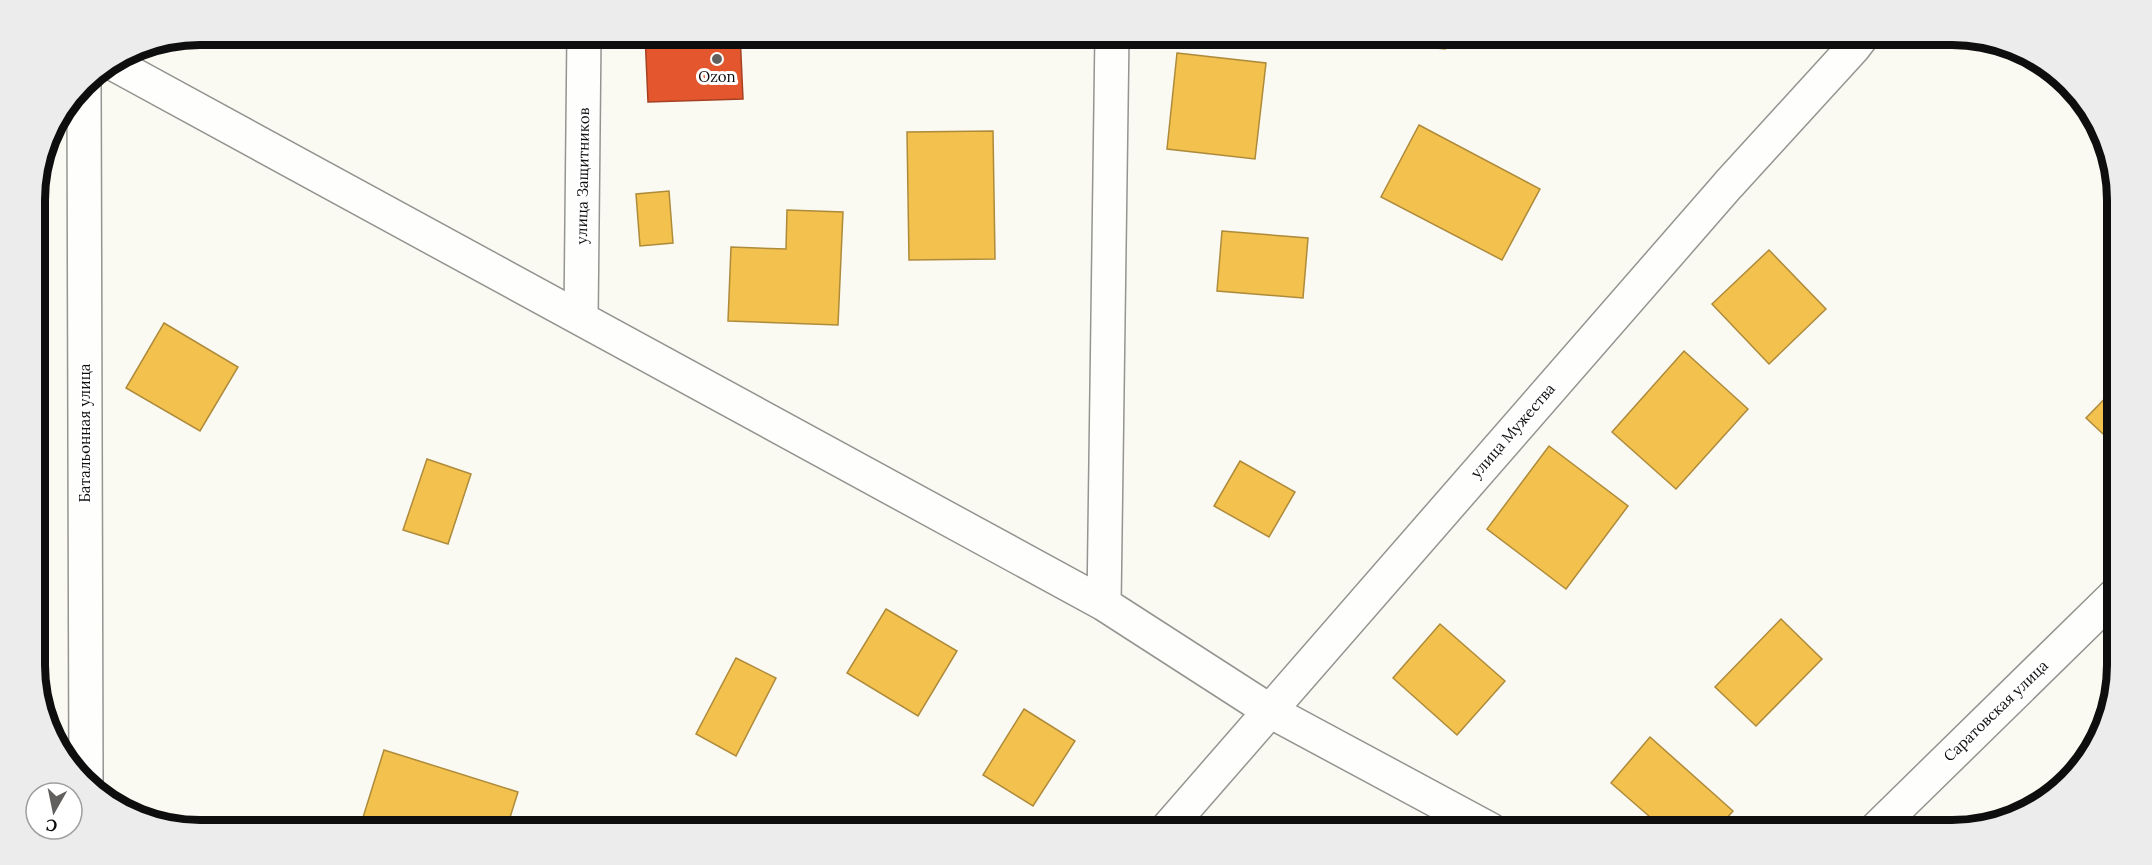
<svg xmlns="http://www.w3.org/2000/svg" width="2152" height="865" viewBox="0 0 2152 865" font-family="Lora,serif">
<style>
.homes{fill:#f2c14e;stroke:#ae8b3b;stroke-width:1.5}
.shops{fill:#e4572e;stroke:#a44124;stroke-width:1.5}
.lines{fill:none;stroke-linecap:round;stroke-linejoin:round}
.minor-casing{stroke:#949491;stroke-width:36}
.minor{stroke:#fefefd;stroke-width:33}
.poi-dot{fill:#61605e;stroke:#fff;stroke-width:2}
.labels{text-anchor:middle;stroke-width:6;stroke-linejoin:round;paint-order:stroke}
.poi-label{font-size:15px;fill:#0e0e0e;stroke:#fff}
.street-label{font-size:15px;fill:#0e0e0e;stroke:#fff}
.rim{fill:none;stroke:#0e0e0e;stroke-width:8}
</style>
<rect width="100%" height="100%" fill="#faf9f2"/>
<path class="homes" d="M1369 34H1447L1445 49 1369 41Z
M1177 53 1266 63 1255 159 1167 149Z
M1419 125 1540 189 1502 260 1381 197Z
M993 131 995 259 909 260 907 132Z
M669 191 673 243 640 246 636 194Z
M787 210 843 212 838 325 728 321 731 247 786 249Z
M1222 231 1308 238 1303 298 1217 291Z
M1769 250 1826 309 1769 364 1712 304Z
M164 323 238 367 200 431 126 388Z
M1684 351 1748 409 1676 489 1612 432Z
M2117 386V447L2086 418Z
M1549 446 1628 506 1566 589 1487 529Z
M427 459 471 474 448 544 403 530Z
M1240 461 1295 492 1269 537 1214 506Z
M886 609 957 651 918 716 847 673Z
M1781 619 1822 659 1756 726 1715 687Z
M1440 624 1505 681 1457 735 1393 678Z
M736 658 776 678 736 756 696 734Z
M1024 709 1075 741 1033 806 983 775Z
M1650 737 1733 811 1716 830H1665L1611 783Z
M384 750 518 792 506 830H369L360 827Z"/>
<path class="shops" d="M645 34H740L743 99 648 102Z"/>
<g class="lines">
<defs>
<path id="minor" d="M112 63 1104 604 1270 711 1491 830
M84 84 86 781
M581 318 584 34
M1104 604 1112 34
M1166 830 1728 185 1854 47 1864 34
M1875 830 2117 593"/>
</defs>
<use href="#minor" class="minor-casing"/>
<use href="#minor" class="minor"/>
</g>
<circle class="poi-dot" cx="717" cy="59" r="6"/>
<g class="labels">
<g class="poi-label">
<text x="717" y="82">Ozon</text>
</g>
<g class="street-label">
<text transform="translate(583 176) rotate(-89)" y="5">улица Защитников</text>
<text transform="translate(1513 431) rotate(-49)" y="5">улица Мужества</text>
<text transform="translate(85 433) rotate(-90)" y="5">Батальонная улица</text>
<text transform="translate(1996 711) rotate(-44)" y="5">Саратовская улица</text>
</g>
</g>
<path d="M0 0H2152V865H0ZM200 45H1952A155 155 0 0 1 2107 200V665A155 155 0 0 1 1952 820H200A155 155 0 0 1 45 665V200A155 155 0 0 1 200 45Z" fill="#ececec" fill-rule="evenodd"/>
<path class="rim" d="M200 45H1952A155 155 0 0 1 2107 200V665A155 155 0 0 1 1952 820H200A155 155 0 0 1 45 665V200A155 155 0 0 1 200 45Z"/>
<g transform="translate(54 811) rotate(189)"><circle r="28" fill="#ffffff" stroke="#9f9f9f" stroke-width="1.5"/>
<path d="M0-4.5L10 22L0 15L-10 22Z" fill="#61605e"/>
<text y="-9" font-size="16" font-weight="bold" text-anchor="middle" fill="#0e0e0e">С</text>
</g>
</svg>
